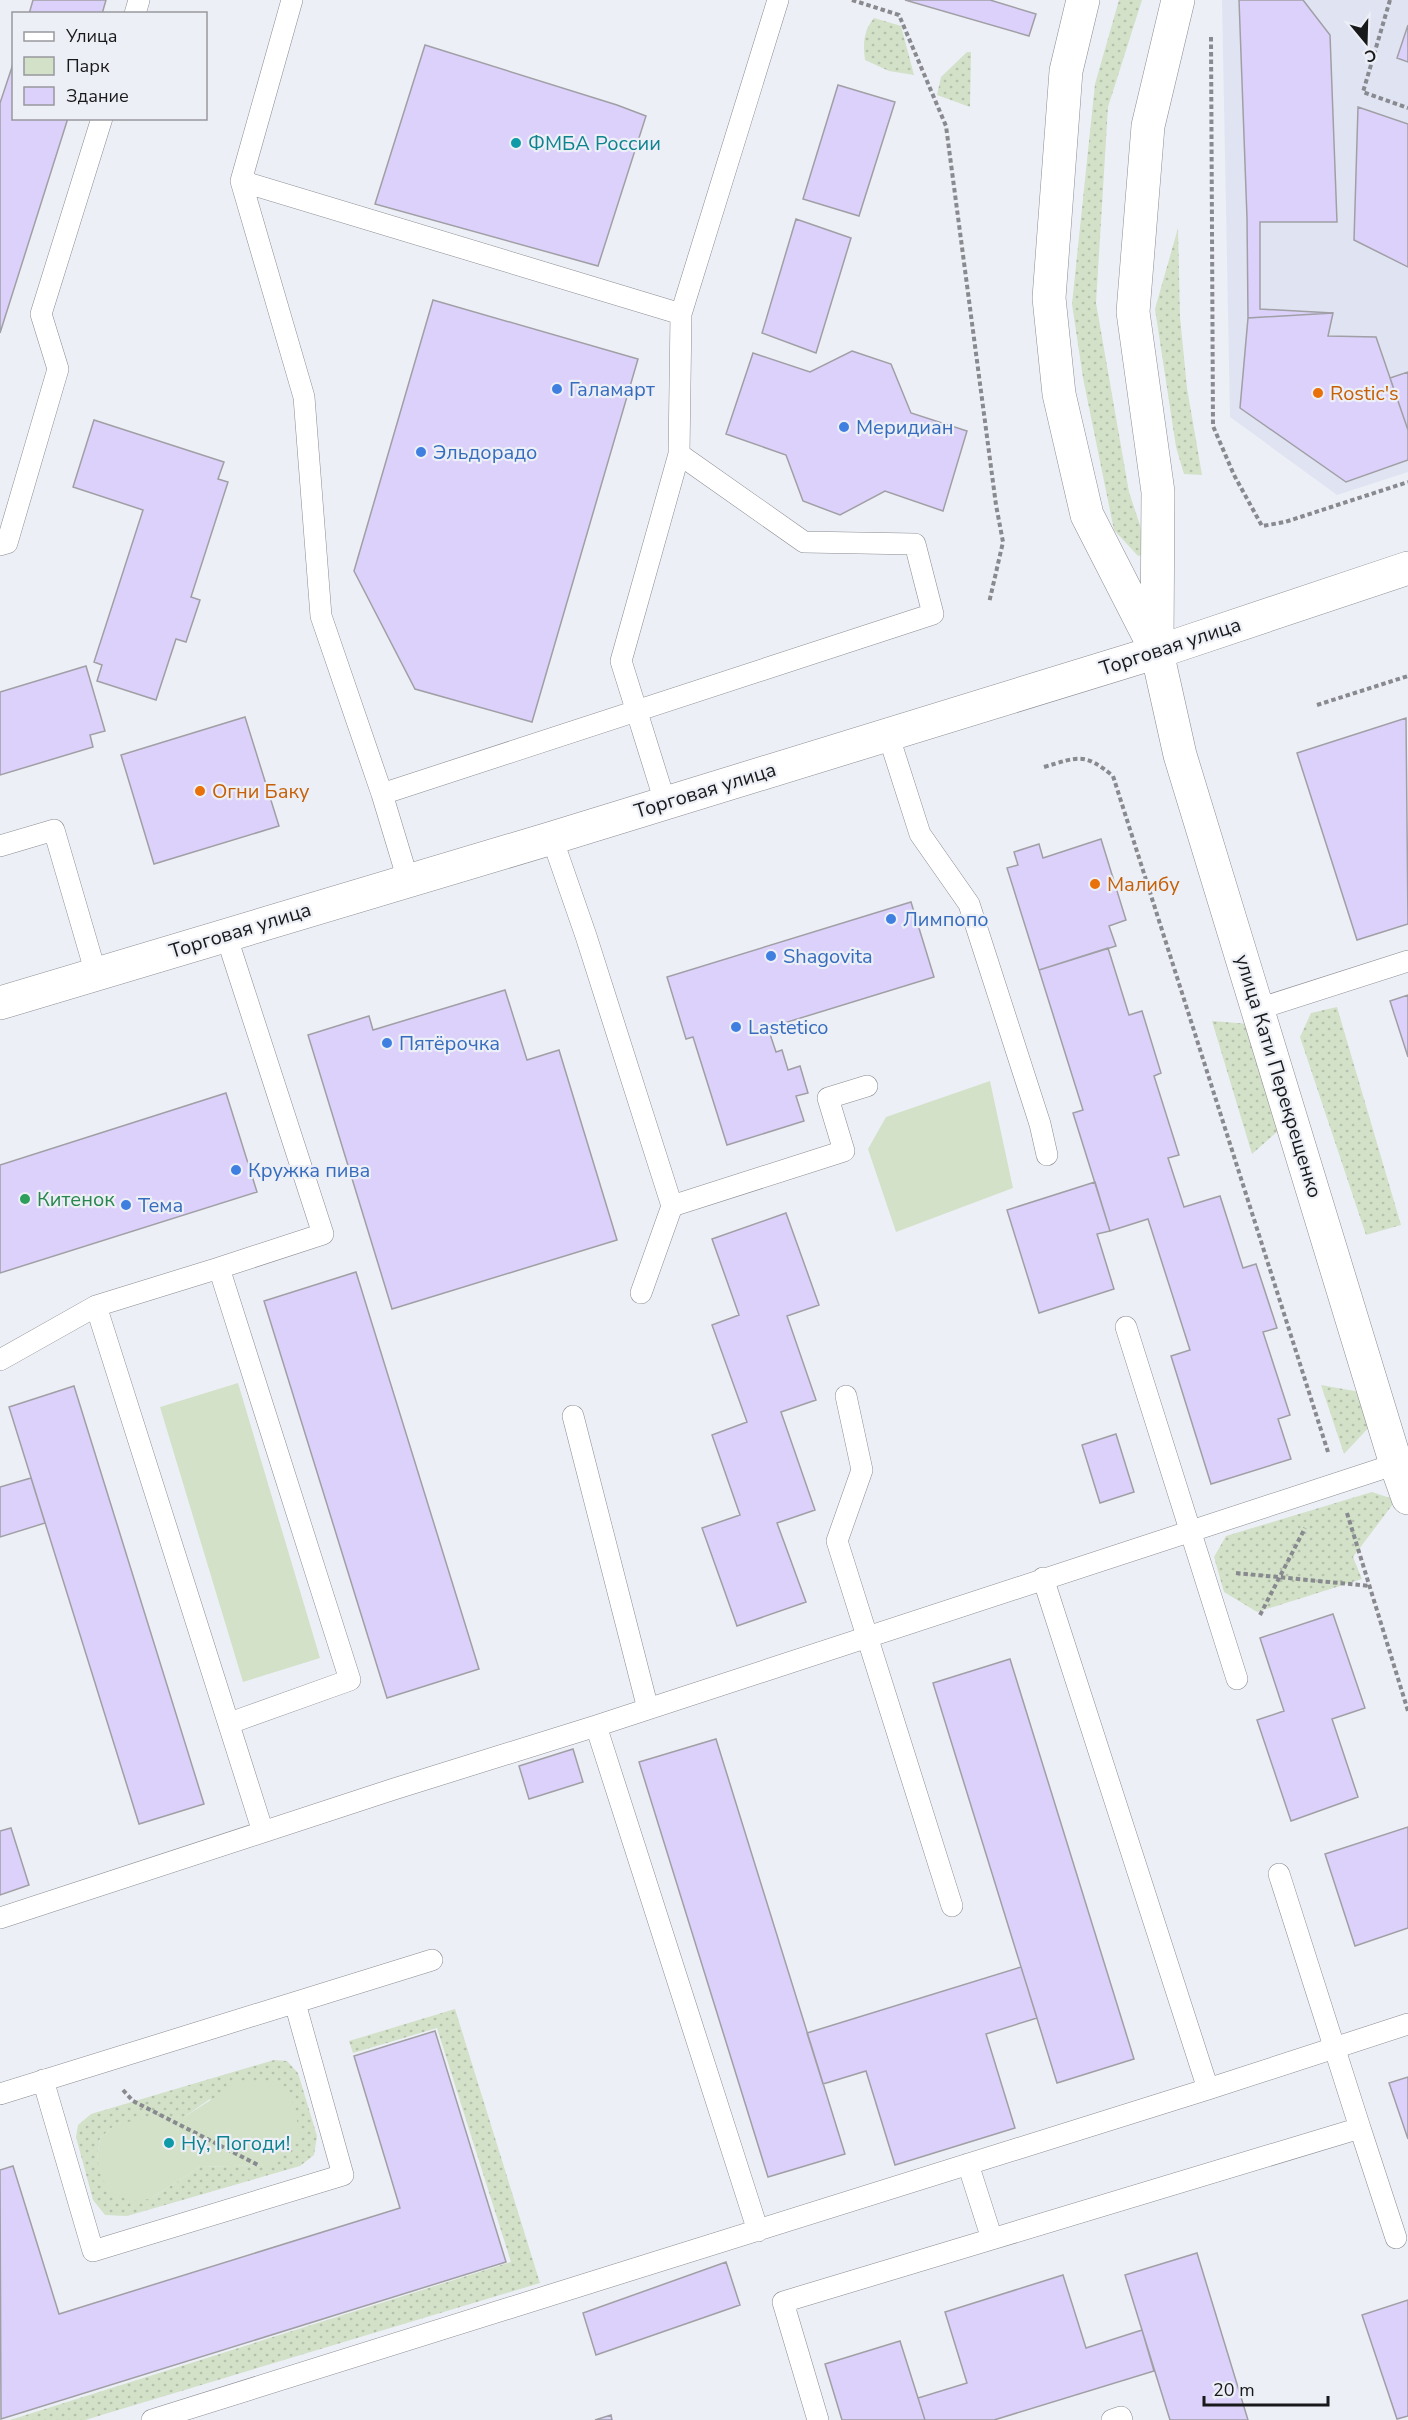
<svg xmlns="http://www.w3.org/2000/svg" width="1408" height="2420" viewBox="0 0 1408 2420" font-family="'Nunito Sans',sans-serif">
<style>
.built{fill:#e0e4f2}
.grass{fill:url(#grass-dots);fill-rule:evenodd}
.green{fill:#d2e1c8}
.building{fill:#dcd1fa;stroke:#a09fa5;stroke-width:1.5}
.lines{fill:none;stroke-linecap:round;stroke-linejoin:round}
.service-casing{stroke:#8a8c92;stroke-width:22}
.minor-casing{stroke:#8a8c92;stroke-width:34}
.tertiary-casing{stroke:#8a8c92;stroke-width:34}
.path{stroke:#888a8f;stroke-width:4;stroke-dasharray:4.5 3;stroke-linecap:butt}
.service{stroke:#fff;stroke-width:21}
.minor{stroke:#fff;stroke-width:33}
.tertiary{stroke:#fff;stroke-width:33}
.culture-dot{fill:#0f9aa8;stroke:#edeff6;stroke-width:2}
.shop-dot{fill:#3f7fe0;stroke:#edeff6;stroke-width:2}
.food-dot{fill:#e8710a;stroke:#edeff6;stroke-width:2}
.leisure-dot{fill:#2e9e5b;stroke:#edeff6;stroke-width:2}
.labels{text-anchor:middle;stroke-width:4.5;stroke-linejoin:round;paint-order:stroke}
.culture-label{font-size:20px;fill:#0d838f;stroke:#edeff6;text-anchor:start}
.shop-label{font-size:20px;fill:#366cbe;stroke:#edeff6;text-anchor:start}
.food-label{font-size:20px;fill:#c56008;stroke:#edeff6;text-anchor:start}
.street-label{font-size:20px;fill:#18191b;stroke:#edeff6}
.leisure-label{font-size:20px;fill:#27864d;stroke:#edeff6;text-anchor:start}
</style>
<defs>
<pattern id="grass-dots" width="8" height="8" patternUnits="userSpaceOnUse" patternTransform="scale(1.5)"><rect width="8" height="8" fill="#d2e1c8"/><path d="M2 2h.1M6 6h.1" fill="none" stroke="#b4c0ab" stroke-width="1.8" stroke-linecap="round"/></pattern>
</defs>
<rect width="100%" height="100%" fill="#edeff6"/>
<path class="built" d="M1222 0H1408V472L1337 495 1230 417Z"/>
<path class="grass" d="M1119 0H1142L1108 107 1096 303 1129 492 1140 525 1145 554 1138 556 1114 530 1083 378 1072 304 1095 84Z
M874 18 901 26 914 75 889 71 865 60C863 45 863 31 874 18Z
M967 52H971L970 107 937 95 941 77Z
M1178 228 1180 317 1187 388 1202 475 1184 474 1176 447 1155 309Z
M1337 1007 1401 1225 1366 1235 1300 1037 1311 1013Z
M1212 1021 1250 1024 1279 1130 1252 1154Z
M1321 1385 1360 1392 1372 1424 1344 1454Z
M1372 1492 1396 1500 1353 1557 1362 1579 1257 1612 1224 1592 1214 1557 1226 1536Z
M455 2009 540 2283 85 2420H10L511 2262 437 2028 353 2053 349 2041Z
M274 2060 287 2061 298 2073 317 2136 314 2155 300 2166 127 2216 105 2215 93 2200 76 2137 78 2125 91 2114ZM210 2099 268 2165 200 2167 150 2199 97 2160 100 2138 116 2124 184 2117Z"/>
<path class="green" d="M990 1081 1013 1188 896 1232 868 1149 886 1117Z
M238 1383 320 1658 243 1682 160 1407Z
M263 2081 280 2084 295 2107 299 2134 289 2152 268 2165 200 2167 150 2199 132 2201 115 2195 106 2187 97 2160 100 2138 116 2124 145 2119 184 2117 239 2082Z"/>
<path class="building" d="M33 0H106L102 14H29Z
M905 0H990L1036 14 1029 36Z
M1239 0H1303L1330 35 1337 222H1260V309L1333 313 1248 318 1247 218Z
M1408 25V62L1397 58Z
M425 45 617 105 646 116 598 266 375 204Z
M14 61V118H68L0 333V103Z
M838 85 895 102 859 216 803 199Z
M1358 107 1408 124V267L1354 240Z
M796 219 851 238 816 353 762 333Z
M433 300 638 359 532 722 415 689 354 571Z
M1333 313 1328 336 1376 337 1408 430V460L1346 482 1240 408 1248 318Z
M852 351 891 364 911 413 967 431 943 511 885 491 840 515 803 501 786 455 726 434 753 353 810 372Z
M1408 372V430L1390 378Z
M94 420 224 462 218 479 228 482 191 597 200 600 186 642 176 639 156 700 97 681 102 665 94 662 143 510 73 487Z
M86 666 105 731 90 735 93 747 0 775V692Z
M245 717 279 826 154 864 121 755Z
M1406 718 1408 924 1357 940 1297 753Z
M1101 839 1126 920 1109 926 1116 946 1039 970 1007 868 1018 865 1014 852 1039 844 1043 858Z
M911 902 934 977 768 1028 776 1052 782 1050 788 1070 800 1066 808 1093 796 1096 804 1121 727 1145 693 1037 686 1039 667 977Z
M1108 948 1129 1015 1142 1011 1161 1073 1154 1076 1179 1155 1168 1158 1184 1207 1220 1196 1243 1268 1256 1264 1277 1328 1263 1332 1290 1415 1278 1419 1291 1459 1211 1484 1171 1356 1190 1350 1148 1219 1110 1231 1073 1113 1083 1110 1039 970Z
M505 990 527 1060 559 1050 617 1240 392 1309 308 1035 369 1016 373 1030Z
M1408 995V1057L1390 1001Z
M226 1093 257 1192 0 1273V1165Z
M1095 1182 1110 1231 1097 1234 1114 1289 1039 1313 1007 1210Z
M786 1213 819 1305 787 1316 816 1400 781 1412 815 1510 777 1523 806 1602 737 1626 702 1528 740 1515 712 1435 747 1422 712 1325 739 1315 712 1239Z
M356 1272 479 1669 387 1698 264 1301Z
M74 1386 204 1804 139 1824 9 1407Z
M1116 1434 1134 1492 1100 1503 1082 1445Z
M31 1478 45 1523 0 1537V1487Z
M1333 1614 1365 1708 1332 1719 1358 1797 1291 1821 1257 1720 1284 1711 1260 1638Z
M1010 1659 1134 2059 1057 2083 933 1683Z
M716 1739 845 2154 768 2177 639 1762Z
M573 1749 583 1782 529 1799 519 1766Z
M1408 1827V1928L1355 1946 1325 1854Z
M11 1828 29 1885 0 1895V1831Z
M1021 1967 1037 2018 986 2034 1015 2128 895 2165 866 2071 823 2084 807 2033Z
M435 2031 506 2262 1 2419 0 2170 13 2166 59 2314 400 2208 354 2056Z
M1408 2077V2139L1389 2083Z
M1197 2253 1248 2420H1170L1142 2330 1125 2275Z
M726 2262 740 2305 596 2355 583 2313Z
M1063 2275 1086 2348 1142 2330 1154 2371 994 2420H925L918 2398 967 2383 945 2312Z
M1408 2300V2416L1397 2419 1362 2315Z
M900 2341 925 2420H842L825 2364Z
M611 2415 612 2420H595Z"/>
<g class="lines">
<defs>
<path id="service" d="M292 0 241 181 304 397 321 616 382 794 408 880
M135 14 139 0
M241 181 681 314
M0 545 7 543 58 369 41 314 102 118
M888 734 920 834 969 904 1040 1124 1047 1155
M382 794 933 614 915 544 804 542 679 454
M665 802 621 661 679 454 681 314 778 0
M552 838 586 936 672 1206 641 1293
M0 846 54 830 96 974
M1258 1009 1408 961
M672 1206 844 1151 828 1098 867 1086
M219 1268 323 1234 226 935
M96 1306 219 1268 350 1680 230 1723
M1126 1327 1237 1679
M0 1360 96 1306 263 1832
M846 1396 862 1470 837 1541 952 1906
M573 1416 648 1709
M1043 1578 1208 2089
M596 1726 758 2231
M0 1918 394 1789 596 1726 1396 1464
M43 2080 93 2251 343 2175 295 2003
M0 2094 432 1960
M1360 2128 1396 2238
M992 2239 1360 2128 1279 1874
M152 2420 1208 2089 1408 2024
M818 2420 783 2302 992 2239 968 2164
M1112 2420 1121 2417 1122 2420"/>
<path id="minor" d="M1157 652 1180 755 1396 1464 1408 1498"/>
<path id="tertiary" d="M1083 0 1066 71 1049 298 1059 394 1087 515 1157 652
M1157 646 1158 492 1133 312 1148 126 1178 0
M0 1003 552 838 1157 652 1408 568"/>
</defs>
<use href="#service" class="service-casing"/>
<use href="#minor" class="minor-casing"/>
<use href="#tertiary" class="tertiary-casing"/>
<path class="path" d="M852 0 899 15 946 126 996 505 1003 542 989 603
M1390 0 1363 92 1408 108
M1211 37 1213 426 1234 475 1262 526 1285 522 1408 482
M1317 705 1408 676
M1044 767C1078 757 1084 752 1113 776L1328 1452
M1347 1513 1408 1711
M1236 1573 1370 1586
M1260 1615 1305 1528
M123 2090 133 2101 260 2166"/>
<use href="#service" class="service"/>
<use href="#minor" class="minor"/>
<use href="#tertiary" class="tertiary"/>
</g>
<g class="culture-dot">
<circle cx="516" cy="143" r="6"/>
<circle cx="169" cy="2143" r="6"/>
</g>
<g class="shop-dot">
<circle cx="557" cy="389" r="6"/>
<circle cx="844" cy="427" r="6"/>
<circle cx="421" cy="452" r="6"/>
<circle cx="891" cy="919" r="6"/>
<circle cx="771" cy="956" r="6"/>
<circle cx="736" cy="1027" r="6"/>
<circle cx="387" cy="1043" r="6"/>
<circle cx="236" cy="1170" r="6"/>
<circle cx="126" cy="1205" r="6"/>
</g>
<g class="food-dot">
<circle cx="1318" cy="393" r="6"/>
<circle cx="200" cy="791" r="6"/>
<circle cx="1095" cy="884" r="6"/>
</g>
<circle class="leisure-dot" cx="25" cy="1199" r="6"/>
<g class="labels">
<g class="culture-label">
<text x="528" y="150">ФМБА России</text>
<text x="181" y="2150">Ну, Погоди!</text>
</g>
<g class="shop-label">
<text x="569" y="396">Галамарт</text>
<text x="856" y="434">Меридиан</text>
<text x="433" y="459">Эльдорадо</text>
<text x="903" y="926">Лимпопо</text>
<text x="783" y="963">Shagovita</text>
<text x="748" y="1034">Lastetico</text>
<text x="399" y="1050">Пятёрочка</text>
<text x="248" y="1177">Кружка пива</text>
<text x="138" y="1212">Тема</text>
</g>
<g class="food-label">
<text x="1330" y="400">Rostic's</text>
<text x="212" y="798">Огни Баку</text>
<text x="1107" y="891">Малибу</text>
</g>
<g class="street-label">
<text transform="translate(1170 646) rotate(-18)" y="7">Торговая улица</text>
<text transform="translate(705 790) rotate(-17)" y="7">Торговая улица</text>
<text transform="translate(240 930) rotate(-17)" y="7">Торговая улица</text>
<text transform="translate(1279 1076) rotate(73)" y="7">улица Кати Перекрещенко</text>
</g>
<g class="leisure-label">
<text x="37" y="1206">Китенок</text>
</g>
</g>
<rect x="12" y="12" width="195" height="108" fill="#edeff6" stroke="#98999e" stroke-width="1.5"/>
<rect x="24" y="32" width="30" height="9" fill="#ffffff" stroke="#98999e" stroke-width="1.5"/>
<text x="66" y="42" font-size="18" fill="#18191b">Улица</text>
<rect x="24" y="57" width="30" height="18" fill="#d2e1c8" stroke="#98999e" stroke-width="1.5"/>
<text x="66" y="72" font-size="18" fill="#18191b">Парк</text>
<rect x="24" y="87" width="30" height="18" fill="#dcd1fa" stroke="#98999e" stroke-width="1.5"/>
<text x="66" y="102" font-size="18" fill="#18191b">Здание</text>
<g transform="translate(1366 42) rotate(161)" stroke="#edeff6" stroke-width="4.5" paint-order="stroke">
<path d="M0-4.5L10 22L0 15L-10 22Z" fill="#18191b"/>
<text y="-9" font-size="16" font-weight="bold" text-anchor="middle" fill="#18191b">С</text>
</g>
<path d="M1204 2396v9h124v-9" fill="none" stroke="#18191b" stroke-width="3"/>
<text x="1213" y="2396" font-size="18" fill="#18191b" stroke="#edeff6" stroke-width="4.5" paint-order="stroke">20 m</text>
</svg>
